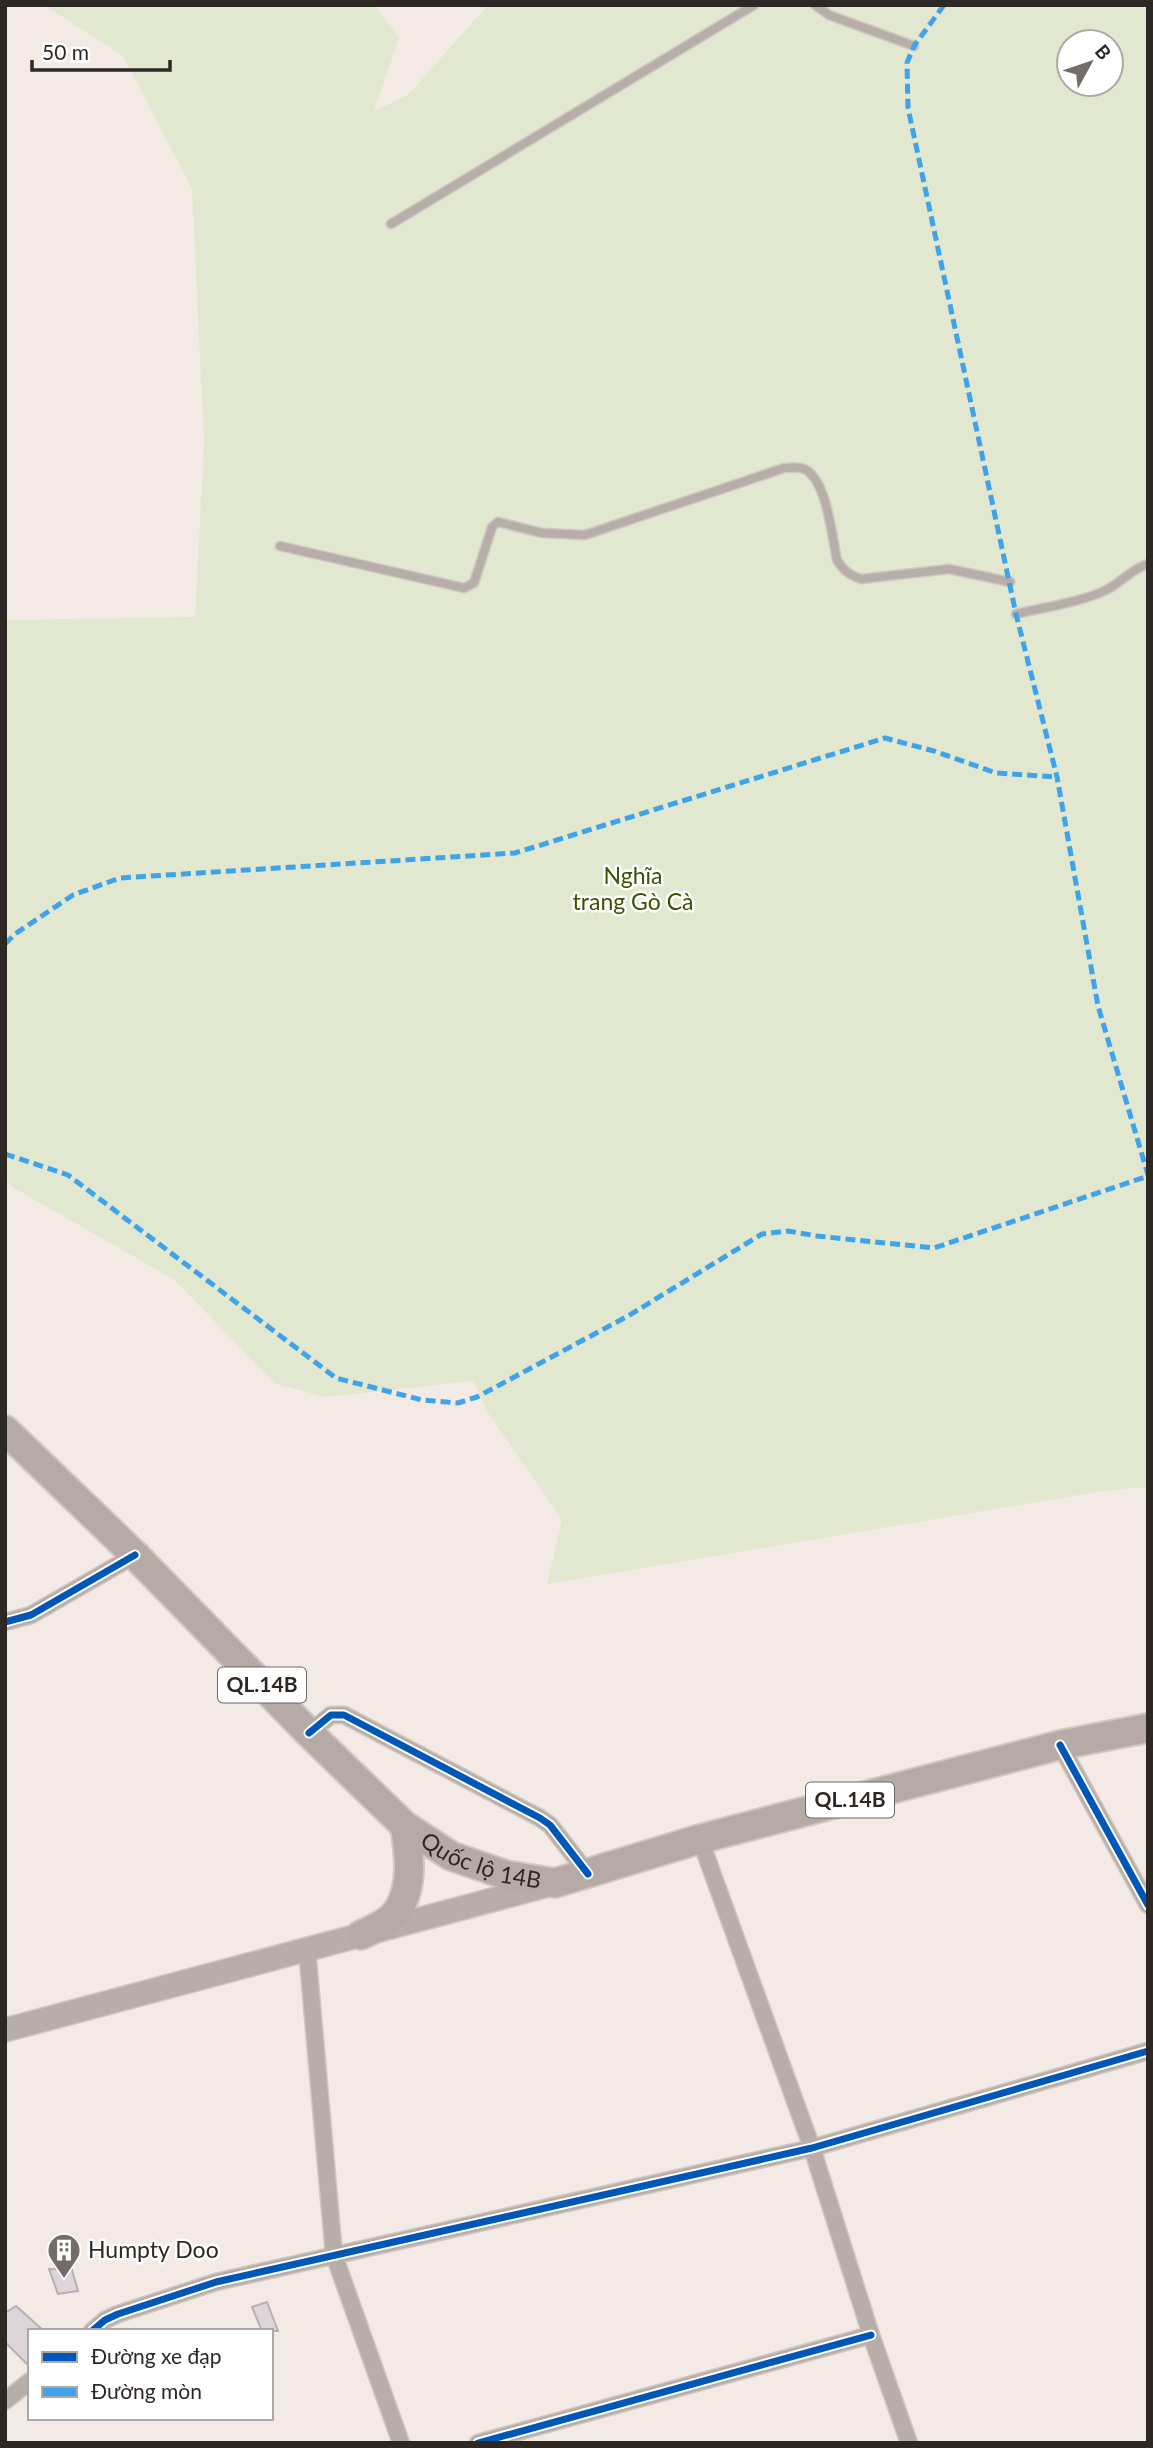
<svg xmlns="http://www.w3.org/2000/svg" width="1153" height="2448" viewBox="0 0 1153 2448" font-family="Lato,sans-serif">
<style>
.green{fill:#e2e7cf;fill-rule:evenodd}
.building{fill:#e0d4db;stroke:#b6b0b0;stroke-width:2}
.lines{fill:none;stroke-linecap:round;stroke-linejoin:round}
.lane-casing{stroke:#cfc8c4;stroke-width:11}
.street-casing{stroke:#cfc8c4;stroke-width:19}
.secondary-casing{stroke:#cfc8c4;stroke-width:26}
.highway-casing{stroke:#cfc8c4;stroke-width:32}
.lane{stroke:#b7aeaa;stroke-width:8}
.street{stroke:#b7aeaa;stroke-width:16}
.secondary{stroke:#b7aeaa;stroke-width:23}
.highway{stroke:#b5aaa6;stroke-width:28}
.quiet{stroke:#3ea3eb;stroke-width:5;stroke-dasharray:10 5;stroke-linecap:butt}
.cycleway-casing{stroke:#fff;stroke-width:11}
.cycleway{stroke:#0057b8;stroke-width:7}
.labels{text-anchor:middle;stroke-width:5;stroke-linejoin:round;paint-order:stroke}
.shield{fill:#fff;stroke:#6d6866;stroke-width:2}
.shield-label{font-size:21px;font-weight:bold;fill:#2e2825}
.park-label{font-size:23px;fill:#3b5200;stroke:#fff}
.street-label{font-size:23px;fill:#2e2825;stroke:#fff}
.poi-label{font-size:23px;fill:#2e2825;stroke:#fff;text-anchor:start}
</style>
<rect width="100%" height="100%" fill="#f3eae6"/>
<path class="green" d="M44 5H374L399 38 374 111 408 95 488 5H1148V1487L1102 1491 547 1584 562 1520 486 1410 474 1381 325 1397 276 1384 173 1279 14 1188 5 1180V620L195 617 204 443 192 189 123 56ZM1069 42H1111V84H1069Z"/>
<path class="building" d="M49 2269 72 2270 78 2291 58 2294Z
M267 2302 278 2331H262L252 2307Z
M16 2306 44 2331H30V2367L5 2342V2313Z"/>
<g class="lines">
<defs>
<path id="lane" d="M815 5 829 15 914 46
M391 224 754 5
M280 546 464 588 474 583 492 527 498 522 542 533 585 535 784 468C792 468 799 466 806 470 827 482 832 537 837 560 843 570 849 575 861 579L949 569 1010 582
M1016 614C1041 608 1085 601 1106 590 1121 583 1131 569 1148 564"/>
<path id="street" d="M5 1622 31 1615 135 1555
M309 1733 331 1715H344L540 1818 550 1825 588 1874
M1060 1745 1148 1905
M700 1839 812 2148 871 2335 909 2443
M307 1949 334 2255 401 2443
M92 2331 105 2320 118 2314 216 2282 812 2148 1148 2051
M5 2401 30 2381
M478 2443 871 2335"/>
<path id="secondary" d="M5 2030 552 1884"/>
<g id="highway">
<path id="s1" d="M5 1430 135 1555 309 1733 405 1826 451 1856 506 1875 555 1883 700 1839 1060 1745 1148 1728"/>
<path d="M361 1935C374 1929 391 1922 398 1910 414 1885 409 1853 405 1826"/>
</g>
</defs>
<use href="#lane" class="lane-casing"/>
<use href="#street" class="street-casing"/>
<use href="#secondary" class="secondary-casing"/>
<use href="#highway" class="highway-casing"/>
<use href="#lane" class="lane"/>
<use href="#street" class="street"/>
<use href="#secondary" class="secondary"/>
<use href="#highway" class="highway"/>
<path class="quiet" d="M944 5 914 46 907 63 908 108 1016 614 1057 777 1098 1006 1148 1175
M5 944 15 934 73 895 120 878 515 853 885 738 934 751 996 773 1057 777
M5 1154 68 1175 336 1378 422 1400 458 1403 477 1397 628 1316 762 1234 788 1231 817 1236 934 1248 1148 1176"/>
<defs>
<path id="cycleway" d="M5 1622 31 1615 135 1555
M309 1733 331 1715H344L540 1818 550 1825 588 1874
M1060 1745 1148 1905
M92 2331 105 2320 118 2314 216 2282 812 2148 1148 2051
M478 2443 871 2335"/>
</defs>
<use href="#cycleway" class="cycleway-casing"/>
<use href="#cycleway" class="cycleway"/>
</g>
<defs>
<symbol id="building-pin" viewBox="-11 -11 22 30"><path d="M0 17L-7.5 6A9.5 9.5 0 1 1 7.5 6Z" fill="#736c69" stroke="#fff"/><path d="M-4-6H4V6H1V3H-1V6H-4ZM-2.5-4.3h1.7v1.8h-1.7ZM.8-4.3h1.7v1.8H.8ZM-2.5-1h1.7V.8h-1.7ZM.8-1h1.7V.8H.8Z" fill="#fff"/></symbol>
</defs>
<g fill-rule="evenodd">
<use href="#building-pin" x="45" y="2231" width="38" height="52"/>
</g>
<g class="labels">
<g class="shield">
<rect x="218" y="1667.5" width="88" height="35" rx="5"/>
<rect x="806" y="1782.5" width="88" height="35" rx="5"/>
</g>
<g class="shield-label">
<text x="262" y="1692">QL.14B</text>
<text x="850" y="1807">QL.14B</text>
</g>
<g class="park-label">
<text x="633" y="884">Nghĩa<tspan x="633" dy="26">trang Gò Cà</tspan></text>
</g>
<g class="street-label">
<text dy="8" stroke="none"><textPath href="#s1" startOffset="648">Quốc lộ 14B</textPath></text>
</g>
<g class="poi-label">
<text x="88" y="2258">Humpty Doo</text>
</g>
</g>
<rect width="1153" height="2448" fill="none" stroke="#2e2825" stroke-width="14"/>
<rect x="28" y="2329" width="245" height="91" fill="#ffffff" stroke="#aba9a8" stroke-width="2"/>
<rect x="42" y="2352" width="35" height="10" fill="#0057b8" stroke="#aba9a8" stroke-width="2"/>
<text x="91" y="2364" font-size="21" fill="#2e2825">Đường xe đạp</text>
<rect x="42" y="2387" width="35" height="10" fill="#3ea3eb" stroke="#aba9a8" stroke-width="2"/>
<text x="91" y="2399" font-size="21" fill="#2e2825">Đường mòn</text>
<g transform="translate(1090 63) rotate(50)"><circle r="33" fill="#ffffff" stroke="#aba9a8" stroke-width="2"/>
<path d="M0-5L12 26L0 18L-12 26Z" fill="#736c69"/>
<text y="-10" font-size="19" font-weight="bold" text-anchor="middle" fill="#2e2825">B</text>
</g>
<path d="M32 60v10h138v-10" fill="none" stroke="#2e2825" stroke-width="3.5"/>
<text x="42" y="60" font-size="21" fill="#2e2825" stroke="#ffffff" stroke-width="5" paint-order="stroke">50 m</text>
</svg>
